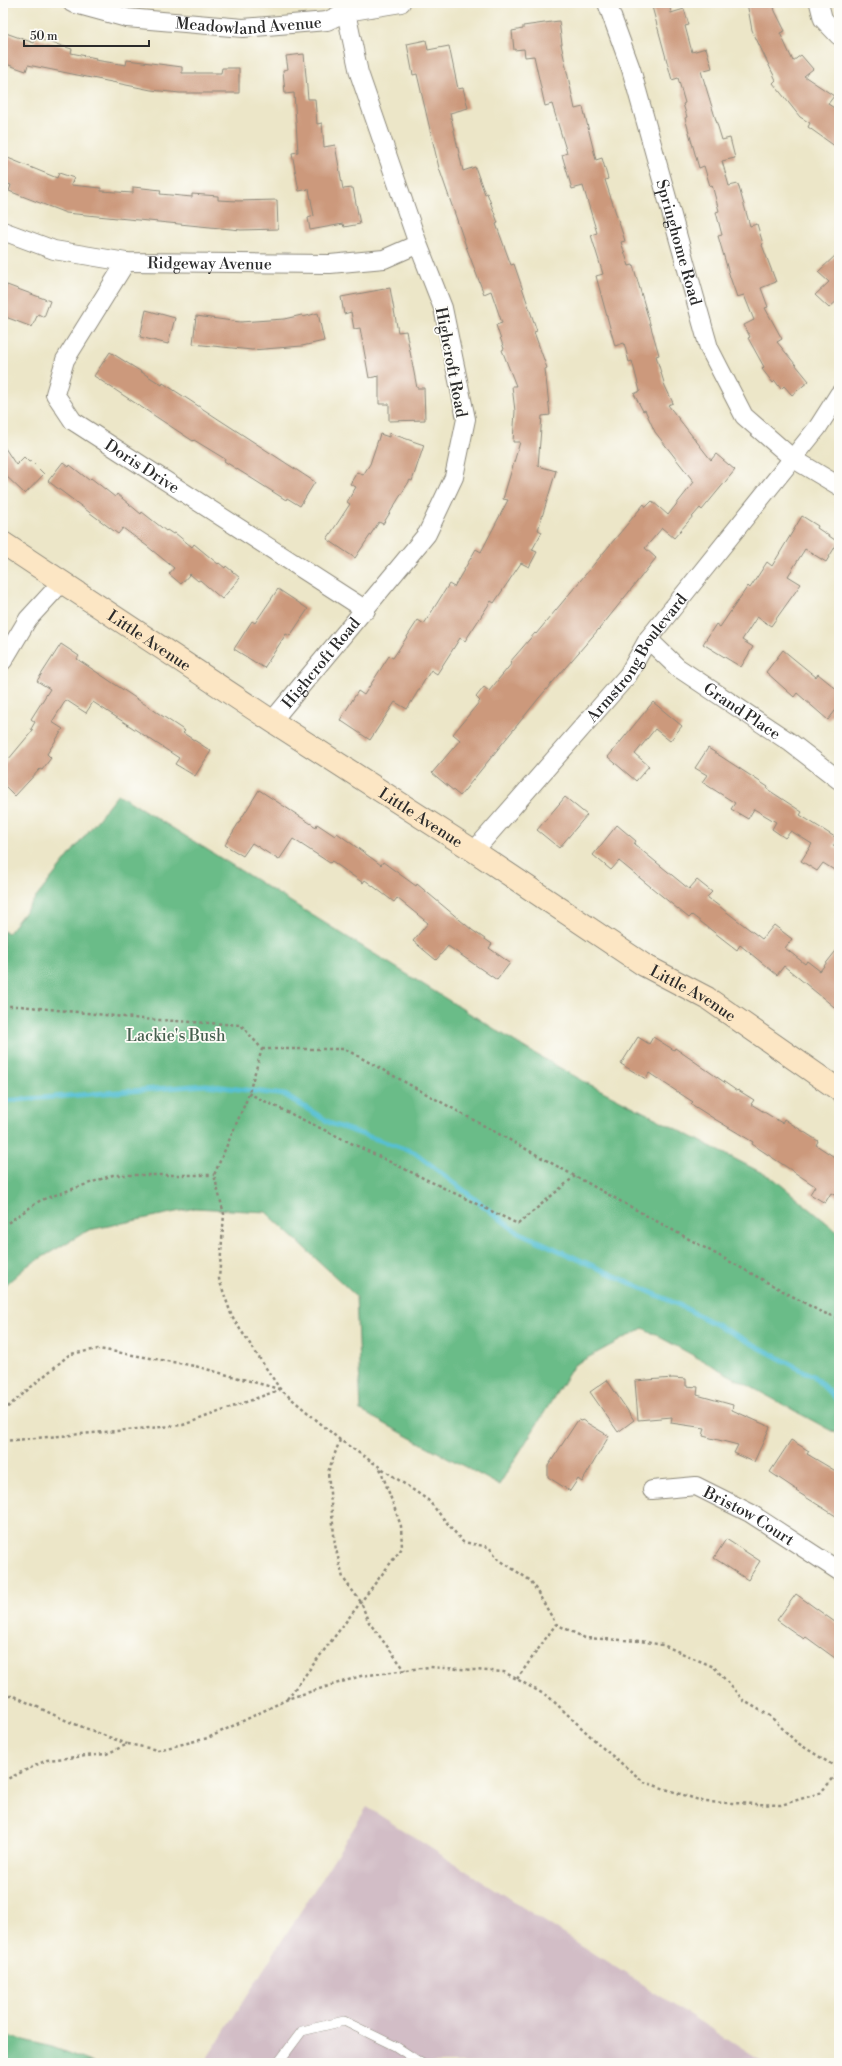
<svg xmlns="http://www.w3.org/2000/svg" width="842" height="2066" viewBox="0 0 842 2066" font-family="'Libre Bodoni',serif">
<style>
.industrial{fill:#d2bdc6}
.forest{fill:#6bbc88;stroke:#4b745a}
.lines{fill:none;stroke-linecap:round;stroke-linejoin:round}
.stream{stroke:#57c0d3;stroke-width:5}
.building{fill:#cc997c}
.lane-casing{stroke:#8c887a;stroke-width:10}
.street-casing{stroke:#8c887a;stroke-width:20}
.secondary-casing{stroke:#8c887a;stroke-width:24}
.path{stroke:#8c887a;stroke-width:2.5;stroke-dasharray:3 3;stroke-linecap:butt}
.lane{stroke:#fff;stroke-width:9}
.street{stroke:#fff;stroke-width:18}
.secondary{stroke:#fce6c4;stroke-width:22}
.labels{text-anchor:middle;stroke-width:3.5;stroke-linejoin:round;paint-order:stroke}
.street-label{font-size:16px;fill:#2b2b2b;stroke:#fdfcf7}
.park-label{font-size:16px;fill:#46604f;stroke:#fdfcf7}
</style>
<rect width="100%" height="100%" fill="#fdfcf7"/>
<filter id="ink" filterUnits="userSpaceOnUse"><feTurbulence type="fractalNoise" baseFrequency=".025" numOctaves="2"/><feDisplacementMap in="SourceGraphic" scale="8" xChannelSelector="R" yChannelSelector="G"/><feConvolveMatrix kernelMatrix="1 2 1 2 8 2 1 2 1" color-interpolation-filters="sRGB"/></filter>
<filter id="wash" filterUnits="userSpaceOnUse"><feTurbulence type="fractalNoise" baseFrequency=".012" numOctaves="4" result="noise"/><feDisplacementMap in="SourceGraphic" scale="16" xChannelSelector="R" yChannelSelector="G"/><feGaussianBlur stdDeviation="0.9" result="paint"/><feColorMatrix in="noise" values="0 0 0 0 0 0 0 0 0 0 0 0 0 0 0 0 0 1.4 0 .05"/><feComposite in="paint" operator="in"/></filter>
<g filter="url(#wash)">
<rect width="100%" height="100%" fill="#ece6c8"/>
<path class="industrial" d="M367 1807 764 2063H204Z"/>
<path class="forest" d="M118 794 525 1048 585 1082 774 1179 839 1233V1435L643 1328 574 1365 499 1485 361 1411 356 1296 266 1212 195 1208 89 1230 27 1266 3 1287V931L8 933Z
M3 2035 52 2047 94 2063H3Z"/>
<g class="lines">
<path class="stream" d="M3 1101 206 1085 285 1095 332 1124 414 1152 516 1231 679 1305 813 1376 839 1402"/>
</g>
<g id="blocks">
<path class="building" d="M651 3H669L671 13 684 9 689 25 685 26 692 52 706 48 712 68 701 71 722 140 730 138 735 158 722 161 729 186 738 184 750 226 757 224 763 244 762 245 776 282 761 288 768 307 765 308 782 339 777 342 809 381 792 395 784 386 781 389 775 381 773 383 762 369 764 367 748 338 750 337 744 325 754 320 744 295 737 297 730 277 718 236 722 235 716 212 719 211 712 185 710 186 704 166 699 168 685 118 687 117 683 104 685 103 678 78 672 80Z
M747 3H773L775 11 785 31 780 33 793 61 801 55 813 69 804 76 834 96 828 104 839 111V149L808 127 810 123 800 117 773 83 776 80 752 30Z
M559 21 562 44H561L575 109 583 107 596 160 602 158 608 179 605 180 625 241 621 242 629 266 633 265 659 355 656 356 665 386 673 403 668 405 711 460 716 454 735 470 702 510 700 508 674 538 662 528 645 548 656 558 605 622 539 698 460 796 432 773 460 740 453 734 480 701 476 697 484 687 489 691 512 663 510 662 535 633 536 634 644 504 646 507 652 501 668 515 694 482 655 432 645 410 643 411 634 394 640 391 632 361 629 362 624 343 615 346 596 276 603 274 591 235 597 233 583 186 572 189 562 155 567 153 552 104 545 106 534 56 525 57 524 49 514 50 512 31 523 29V26Z
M3 32 34 43 36 38 72 49 71 53 96 58 95 60 126 65 127 60 182 67V73H221L222 68H239V93H180L151 90 28 65 26 71 3 63Z
M426 40 428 50 449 46 458 89 463 88 468 108 450 113 463 171 475 167 485 194 487 193 498 223 496 224 511 265 514 264 537 331 534 332 547 368 545 369 550 415 542 416 538 466 556 471 538 530 542 532 532 550 537 552 529 567 521 563 494 603 491 601 465 641 460 638 437 674 431 670 407 709 395 702 370 740 340 720 358 691 364 695 389 656 393 658 418 620 424 624 449 584 454 587 476 549 481 552 508 500 503 499 520 442H513L515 411 512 386H516L502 350 504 349 496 325 502 323 491 291 484 294 467 249 439 168 417 74 413 75 407 44Z
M304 54 308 99H315L317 124 322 123 324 147 335 145 343 189 353 188 360 224 344 227 343 224 310 230 308 218 314 216 309 189 299 191 292 153 298 152 294 93 285 94 283 70 288 69 286 56Z
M3 156 57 178 59 173 74 178 71 185 101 188V191L133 193V187L161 190 160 194 192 197V194L218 196V200L238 201 277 200 278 229 241 230 66 213 9 191 11 185 3 182Z
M839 252V299L829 308 815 295 829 282 818 272Z
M7 285 50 301 44 317 38 314 32 327 3 316V294Z
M390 288 398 332 406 331 417 388H424L425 420 389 421V404H379V376L369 378 360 328 354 329 351 312 344 314 341 297Z
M146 310 175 318 168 344 140 337Z
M318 313 324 341 302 346 252 350 193 344 196 316 240 322 284 319 302 315 303 317Z
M110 352 162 385 163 383 315 482 300 506 287 498 286 500 224 461 225 459 194 440 193 441 94 376Z
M389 433 424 445 412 481 410 480 383 524 379 522 355 558 327 539 350 504 347 502 356 487 350 484 357 472 363 475 370 464 380 434 389 437Z
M3 445 16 465 24 457 29 462 31 461 44 474 25 494 3 473Z
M63 462 69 467 70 465 89 480 91 478 115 497 117 494 141 514 142 512 166 531 167 530 173 534 175 533 192 547 194 544 218 564 219 563 225 568 226 566 240 578 222 599 200 580 198 581 190 574 181 584 169 574 174 568 147 546 123 528 118 534 48 481Z
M802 516 818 526 817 528 838 542 826 562 805 549 788 576 801 584 771 626 757 617 742 640 753 647 741 667 703 644 716 624 720 627 748 586 750 588 767 562 772 566Z
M278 589 308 609 290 636 286 634 264 668 234 649 252 621 255 623Z
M61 644 79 656 77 659 185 731 183 733 211 751 195 776 175 764 179 758 93 702 86 713 66 700 52 722 63 729 47 754 51 758 42 770 40 769 15 796 3 784V766L33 730 31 729 35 722 31 719 50 689 37 681Z
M783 650 816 677 818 674 839 691V706L828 720 797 693 794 697 766 672Z
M653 702 682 726 670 741 655 729 635 754 649 766 636 781 608 757Z
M708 748 768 787 767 789 802 812 800 815 838 839 833 846 839 850V873L823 863 817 871 801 861 812 844 791 831 785 838 772 829 776 822 754 809 748 819 731 809 735 803 702 782 707 775 695 768Z
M259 790 316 827 317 824 335 836 337 833 381 865 383 862 416 886 417 884 472 930 492 944 489 948 510 963 497 980 448 946 436 960 413 941 428 923 397 898 394 902 365 880 363 883 332 861 330 863 293 839 279 860 252 843 243 856 225 845Z
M565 797 587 815 559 848 537 830Z
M617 825 636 841 634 844 689 889 697 880 712 892 707 897 762 939 774 925 792 939 785 948 805 964 807 961 820 971 839 947V1011L784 966 777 975 740 945 737 950 692 915 689 918 619 861 611 870 593 855Z
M638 1037 649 1044 653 1037 674 1050 675 1048 737 1091 738 1090 754 1100 751 1104 782 1123 784 1119 818 1141 816 1145 839 1160V1198L831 1193 825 1203 810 1194 815 1186 752 1144 753 1142 713 1118 691 1104 693 1102 649 1073 646 1079 621 1064Z
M673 1378 686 1379V1386L698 1387 697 1395 733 1405 732 1410 770 1427 754 1462 734 1453 738 1445 703 1436 705 1428 671 1423 672 1417 638 1420 635 1381Z
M607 1380 634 1420 618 1432 590 1392Z
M578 1420 581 1421 582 1420 609 1436 582 1482 578 1479 570 1491 548 1477V1466Z
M791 1440 809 1451 807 1454 839 1473V1518L796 1491 797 1490 770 1472Z
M726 1539 760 1561 748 1580 714 1558Z
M796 1594 839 1625V1661L806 1637 804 1639 777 1620Z"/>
</g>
</g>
<g filter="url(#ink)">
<use href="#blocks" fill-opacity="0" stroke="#8c887a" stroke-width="1"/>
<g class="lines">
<defs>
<path id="lane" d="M278 2063 302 2031 344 2021 395 2046 421 2063"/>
<g id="street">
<path id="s1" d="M72 3 127 18 243 28 327 21 346 12 401 3"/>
<path id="s2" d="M607 3 631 69 709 348 744 416 792 458 839 486"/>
<path d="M819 3 823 19 839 36"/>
<path id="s3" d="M3 231 54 250 126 262 330 264 384 259 418 244"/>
<path id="s4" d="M126 262 65 360 55 394 73 421 366 610"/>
<path id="s5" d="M648 639 677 667 791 743 839 780"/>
<path d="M3 661 28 619 62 582"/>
<path id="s6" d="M272 721 427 534 454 477 466 419 443 308 418 244 359 73 344 3"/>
<path id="s7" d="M474 851 628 675 648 639 818 427 839 394"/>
<path id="s8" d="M652 1490 696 1486 750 1513 839 1571"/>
</g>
<g id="secondary">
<path id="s9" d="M3 543 272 721 474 851 644 965 707 998 839 1090"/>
</g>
</defs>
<use href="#lane" class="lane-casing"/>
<use href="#street" class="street-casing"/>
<use href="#secondary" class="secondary-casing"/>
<path class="path" d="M3 1006H20L143 1019 241 1025 262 1049 247 1099 214 1175 224 1214 219 1279 232 1317 280 1389 340 1440 428 1500 463 1542 489 1547 498 1559 531 1581 556 1624 585 1638 640 1641 663 1645 714 1667 744 1701 770 1716 796 1742 839 1769
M262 1049H345L821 1312 839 1318
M248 1093 518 1224 575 1176
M3 1226 41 1200 113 1175H214
M3 1411 70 1354 99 1349 195 1366 279 1389
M340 1440 328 1472 335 1545 343 1578 361 1602 368 1621 405 1670
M3 1441 183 1425 279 1390
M517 1679 556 1624
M3 1696H14L67 1721 127 1744
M287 1699 402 1548 401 1526 380 1468
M3 1781 47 1760 106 1754 128 1744 158 1750 208 1738 290 1698 361 1676 429 1667 504 1672 549 1697 604 1749 644 1782 705 1802 781 1805 820 1793 839 1772"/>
<use href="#lane" class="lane"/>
<use href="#street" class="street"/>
<use href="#secondary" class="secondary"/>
</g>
</g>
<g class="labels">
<g class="street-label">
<text dy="6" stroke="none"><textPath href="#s1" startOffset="179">Meadowland Avenue</textPath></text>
<text dy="6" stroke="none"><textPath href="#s2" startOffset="250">Springhome Road</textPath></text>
<text dy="6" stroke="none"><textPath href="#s3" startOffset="211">Ridgeway Avenue</textPath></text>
<text transform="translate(452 362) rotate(79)" y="6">Highcroft Road</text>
<text dy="6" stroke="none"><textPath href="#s4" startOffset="266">Doris Drive</textPath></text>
<text dy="6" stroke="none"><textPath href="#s9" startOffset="176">Little Avenue</textPath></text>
<text dy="6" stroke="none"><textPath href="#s7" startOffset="253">Armstrong Boulevard</textPath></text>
<text dy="6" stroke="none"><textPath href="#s6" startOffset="76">Highcroft Road</textPath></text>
<text dy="6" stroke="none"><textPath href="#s5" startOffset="119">Grand Place</textPath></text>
<text dy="6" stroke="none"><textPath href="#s9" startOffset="500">Little Avenue</textPath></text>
<text dy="6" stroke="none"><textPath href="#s9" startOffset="824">Little Avenue</textPath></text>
<text dy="6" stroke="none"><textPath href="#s8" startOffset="105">Bristow Court</textPath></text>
</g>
<g class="park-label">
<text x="176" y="1041">Lackie's Bush</text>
</g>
</g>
<rect width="842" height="2066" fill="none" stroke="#fdfcf7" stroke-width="16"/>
<path d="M24 40v6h125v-6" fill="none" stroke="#2b2b2b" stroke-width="2"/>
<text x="30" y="40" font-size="12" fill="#2b2b2b" stroke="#fdfcf7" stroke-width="3" paint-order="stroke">50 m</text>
</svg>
